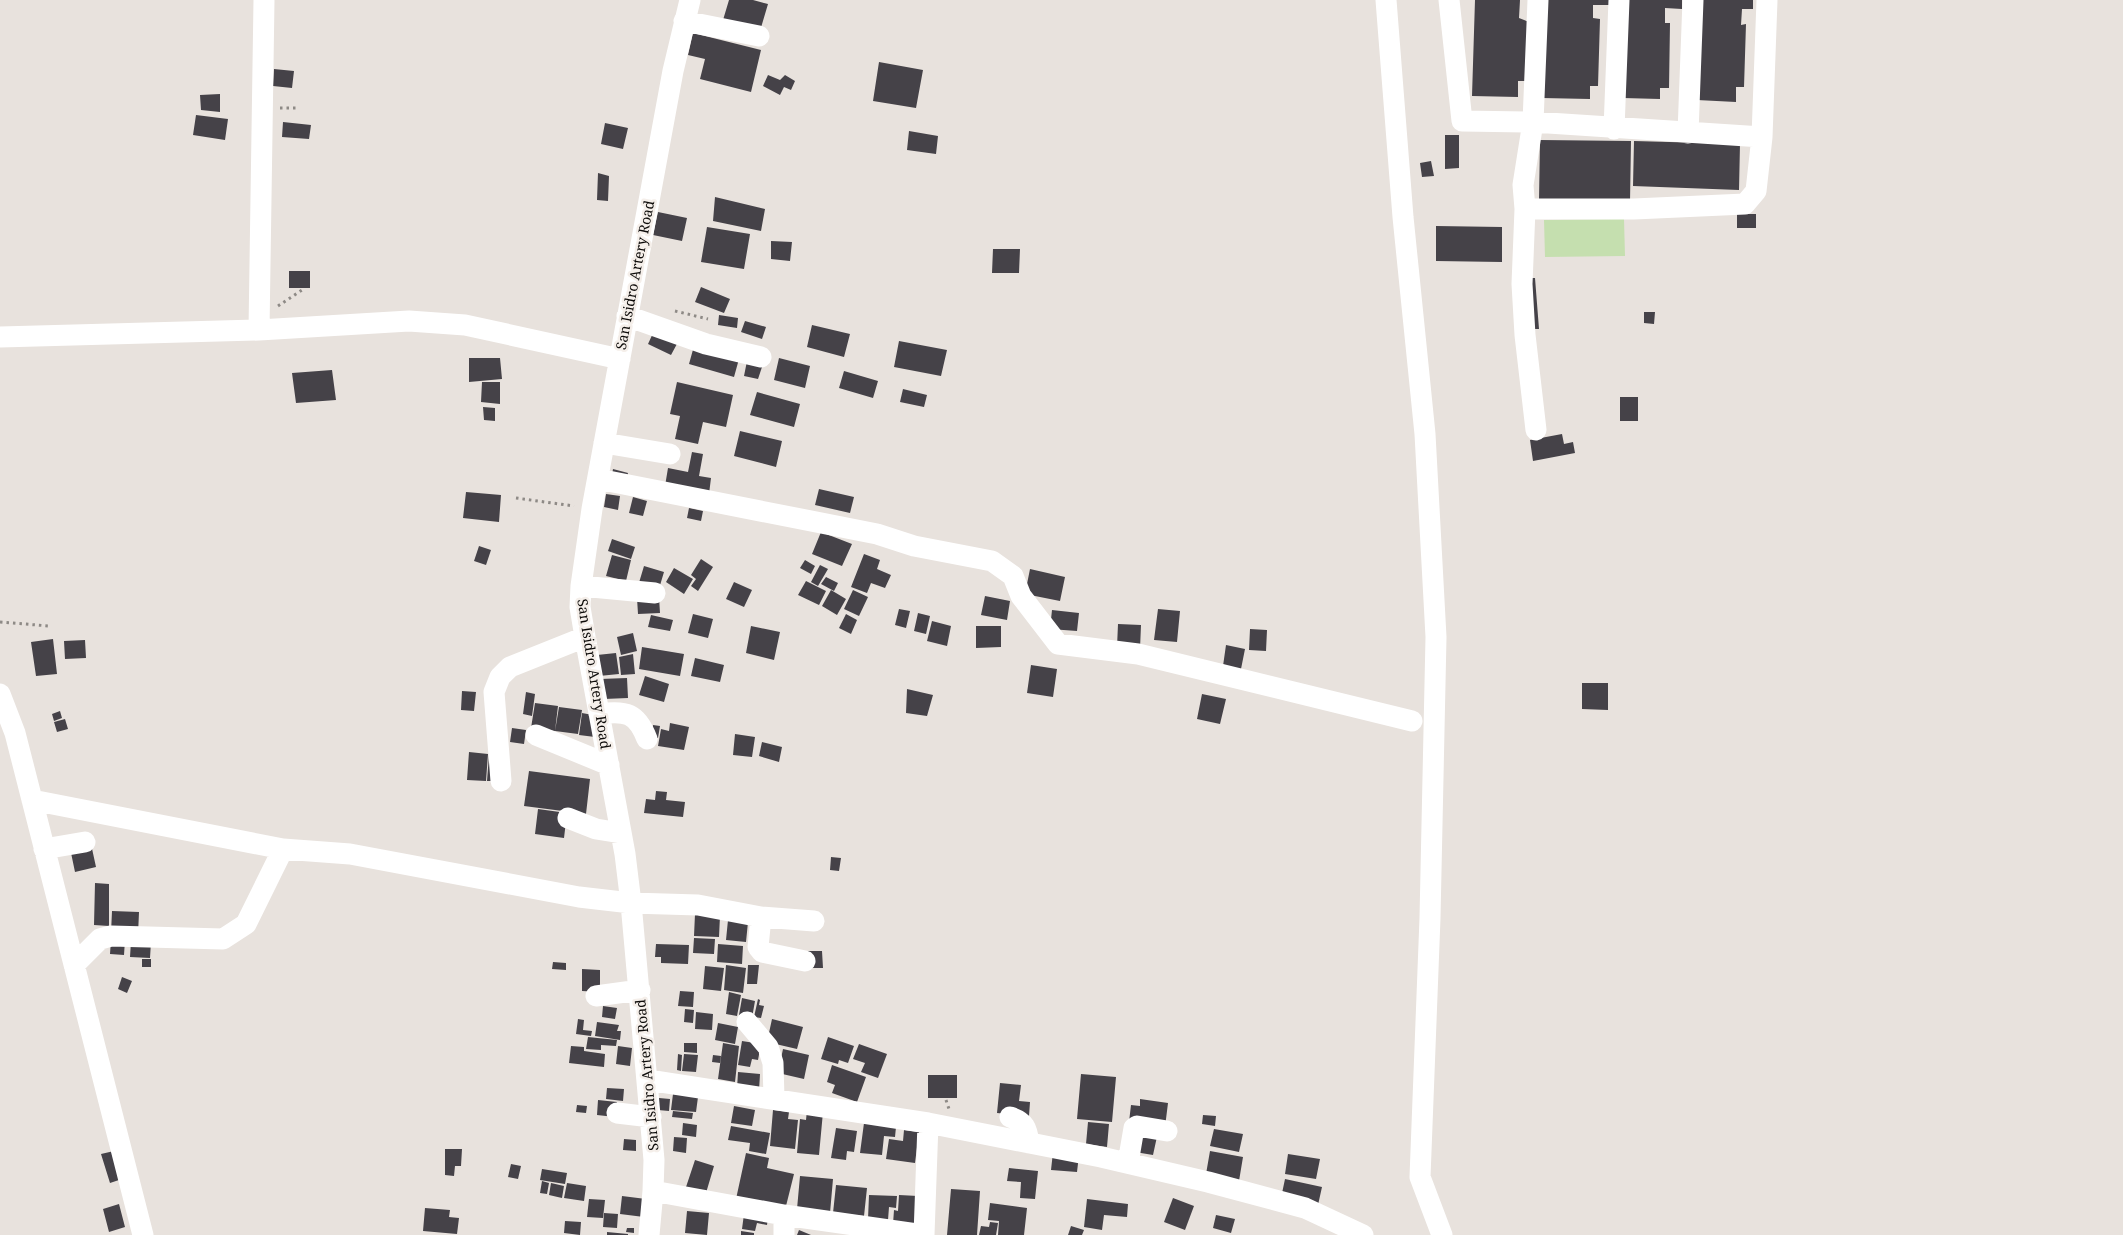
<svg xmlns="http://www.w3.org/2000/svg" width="2123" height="1235" viewBox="0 0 2123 1235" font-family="'Noto Serif',serif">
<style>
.green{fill:#c5dfaf}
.building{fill:#454248}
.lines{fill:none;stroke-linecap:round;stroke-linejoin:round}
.path{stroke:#8e8a86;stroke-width:3;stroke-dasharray:2.5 4;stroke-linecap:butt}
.minor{stroke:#fff;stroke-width:21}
.labels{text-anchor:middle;stroke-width:5;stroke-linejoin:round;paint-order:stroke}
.street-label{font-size:14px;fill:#0e0c0a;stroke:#f5efea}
</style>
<rect width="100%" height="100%" fill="#e8e2dd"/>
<path class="green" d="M1624 219 1625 256 1545 257 1544 220Z"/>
<path class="building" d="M729 0H753L768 4 760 31 723 20Z
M1475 0H1520L1519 18 1529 22 1527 81H1518V97L1472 96Z
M1545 0H1609V5H1593V18L1600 19 1598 86H1590V99L1542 98Z
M1626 0H1682V9L1665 8V23H1670L1669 88H1660V99L1623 98Z
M1701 0H1753V9H1742L1741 25 1746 24 1744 87H1736V102L1697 100Z
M693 33 761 50 751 92 700 79 705 59 688 55Z
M879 62 923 70 916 108 873 101Z
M274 69 294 71 292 88 273 86Z
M768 75 780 80 785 75 795 81 791 90 784 87 780 95 763 86Z
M220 94V112L201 110 200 95Z
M196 115 228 119 225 140 193 135Z
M283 122 311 125 309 139 282 137Z
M605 123 628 128 623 149 601 144Z
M909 131 938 136 936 154 907 150Z
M1445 135H1459V168L1445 169Z
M1540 140 1631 141 1630 202 1539 200Z
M1634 141 1740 144 1739 190 1633 186Z
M1431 161 1434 176 1422 177 1420 163Z
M598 173 609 176 608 201 597 200Z
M715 197 765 209 761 231 713 221Z
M658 212 687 218 682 241 653 235Z
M1737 214H1756V228H1737Z
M1436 226 1502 227V262L1436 261Z
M707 227 750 234 744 269 701 262Z
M771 241 792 242 790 261 771 259Z
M993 249H1020L1019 273H992Z
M289 271H310V288H289Z
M1524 278H1535L1539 329H1528Z
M701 287 730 299 724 313 695 302Z
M1644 312H1655L1654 324 1644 323Z
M719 315 738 318 737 328 718 325Z
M745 321 766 327 762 339 741 332Z
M812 325 850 334 844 357 807 347Z
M654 331 678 342 671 355 648 344Z
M899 341 947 350 941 376 894 367Z
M694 346 739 359 734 377 689 364Z
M469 358H500L502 379 469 382Z
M779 358 810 366 805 388 774 380Z
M747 361 763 364 758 379 744 376Z
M332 370 336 400 296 403 292 373Z
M844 371 878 381 873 398 839 388Z
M482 382H500V404L481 402Z
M677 382 733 395 726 427 703 422 698 444 675 439 680 416 670 414Z
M903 389 927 395 924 407 900 402Z
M757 392 800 404 794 427 750 415Z
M1620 397H1638V421H1620Z
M483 407 495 408V421L484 420Z
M740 431 782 441 776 467 734 456Z
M1562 434 1564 444 1573 442 1575 453 1533 461 1530 440Z
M692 452 703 454 699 476 711 478 709 494 665 486 668 468 688 472Z
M613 469 628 473 626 482 611 480Z
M819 489 854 497 850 513 815 505Z
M466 492 501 495 499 522 463 518Z
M606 494 620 496 618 510 604 507Z
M633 497 647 501 643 516 629 513Z
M689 508 703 511 701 521 687 518Z
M821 532 852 544 842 566 812 554Z
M612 539 635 547 631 559 608 551Z
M479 546 491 550 486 565 474 561Z
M864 554 880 560 877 569 891 575 885 588 871 583 867 593 851 587Z
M612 555 631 560 626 581 606 576Z
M701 559 713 567 698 591 691 586 696 579 691 575Z
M805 560 815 566 811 574 800 568Z
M820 565 828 569 818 586 811 582Z
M644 566 664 572 658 592 638 586Z
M674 568 693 579 684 594 666 582Z
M1030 569 1065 577 1060 601 1025 594Z
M826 577 838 583 834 591 821 584Z
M806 581 826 591 819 605 798 595Z
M734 582 752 590 744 607 726 599Z
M831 590 846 599 837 615 822 606Z
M853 590 868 597 859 616 844 609Z
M985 596 1010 601 1007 620 981 615Z
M659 597 660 613 638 614 637 598Z
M899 609 910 611 906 628 895 625Z
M1158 609 1180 611 1177 642 1154 640Z
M1052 610 1079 613 1077 631 1050 629Z
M918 613 930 616 926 634 914 631Z
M693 614 713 619 708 638 688 633Z
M846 614 857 620 851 634 839 628Z
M651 615 673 620 670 631 648 627Z
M932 621 951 626 947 646 927 641Z
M1118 624 1141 625 1140 649 1117 647Z
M751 626 780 632 774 660 746 653Z
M976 626H1001V647L976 648Z
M1250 629 1267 630 1266 651 1249 650Z
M633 633 637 651 621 655 617 637Z
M53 639 57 674 36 676 31 642Z
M85 640 86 658 65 659 64 641Z
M1226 645 1245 649 1241 669 1223 666Z
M642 647 684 654 680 676 639 669Z
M616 653 619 674 599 676 597 655Z
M633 654 635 674 621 675 619 657Z
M695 658 724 665 720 682 691 676Z
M1031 665 1057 669 1053 697 1027 693Z
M645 676 669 684 664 702 639 695Z
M627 678 628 698 604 699 600 679Z
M1582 683H1608V710L1582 709Z
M907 689 933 695 927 716 906 713Z
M462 691 476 692 474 711 461 710Z
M526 692 535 694 532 716 523 714Z
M1202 694 1226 699 1220 724 1197 719Z
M535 703 558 706 555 731 531 728Z
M559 707 582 710 578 734 555 731Z
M60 711 62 718 54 721 52 714Z
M582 713 598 716 595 737 579 735Z
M65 719 68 729 57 732 54 722Z
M670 723 689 727 684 750 658 746 661 729 669 731Z
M653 725 660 726 658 738 651 737Z
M512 728 526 730 524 744 510 742Z
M735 734 755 737 752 757 733 755Z
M762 742 782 747 779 762 759 756Z
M469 752 488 754 486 781 467 780Z
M489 755 493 781H487Z
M529 771 590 779 586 814 524 806Z
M656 791 667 792 666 800 685 802 683 817 644 813 646 799 655 800Z
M538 809 567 813 564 838 535 834Z
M91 844 96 867 75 872 70 848Z
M831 857 841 858 839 871 830 870Z
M95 883 109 884V926L94 925Z
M112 911 139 912 138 935 111 933Z
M695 914 720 916 719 937 694 936Z
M728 920 748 922 746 942 726 940Z
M694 938 715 939 714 954 693 953Z
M111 939 125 940 124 955 110 954Z
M131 941 151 942 150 958 130 957Z
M656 944 689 945 688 964 661 963V957H655Z
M718 944 743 946 742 964 717 962Z
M807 951H822L823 968H807Z
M142 959H151V967H142Z
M553 962 566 963V970L552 969Z
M726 965 746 968 743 993 724 990Z
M748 965H759L757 984H747Z
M705 966 724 968 721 991 703 989Z
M582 969 600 970V992L582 991Z
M122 977 132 981 127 993 118 989Z
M680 991 694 992 693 1007 678 1006Z
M729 992 741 995 737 1016 726 1014Z
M742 998 755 1001 752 1018 739 1015Z
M758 999 760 1000 759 1005 764 1006 761 1018 754 1017Z
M603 1006 617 1008 615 1019 602 1017Z
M685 1009 694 1010 693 1023 684 1022Z
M696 1012 713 1014 712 1030 695 1029Z
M578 1019 584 1020 583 1030 592 1031 591 1036 576 1034Z
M772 1019 803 1027 797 1049 767 1042Z
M597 1022 619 1025 617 1031H621L620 1040 595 1036Z
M718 1023 738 1027 735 1044 715 1040Z
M588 1037 617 1040 616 1046 601 1045V1050L586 1049Z
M828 1037 854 1046 848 1063 839 1060 838 1064 821 1059Z
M742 1041 761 1044 758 1060 752 1059 750 1067 738 1065Z
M684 1043H697V1053L684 1052Z
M723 1043 739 1046 735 1082 718 1079Z
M859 1044 887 1054 878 1078 861 1072 865 1063 853 1059Z
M571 1046 584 1047V1051L605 1054 604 1067 569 1063Z
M618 1046 632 1048 630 1066 616 1064Z
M783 1049 809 1055 804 1079 778 1073Z
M678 1054 682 1055 681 1071 677 1070Z
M684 1054 698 1055 696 1072 682 1071Z
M713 1055 721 1056 720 1063 712 1062Z
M832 1065 866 1077 857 1102 832 1093 835 1085 827 1082Z
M738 1072 760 1074 759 1091 737 1089Z
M1081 1074 1116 1077 1112 1122 1077 1119Z
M928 1075H957V1098H928Z
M1000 1083 1021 1085 1019 1101 1030 1102 1029 1116 997 1113Z
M607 1088 624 1089 623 1101 606 1099Z
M673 1094 698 1097 696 1112 671 1110Z
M659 1098 670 1099 669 1111 658 1110Z
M1140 1099 1168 1103 1165 1127 1129 1122 1131 1105 1140 1106Z
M598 1100 617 1102 615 1117 597 1115Z
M577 1105 587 1106 586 1113 576 1112Z
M734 1106 755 1110 752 1126 731 1123Z
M773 1110 789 1112 788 1119 798 1120 795 1149 770 1146Z
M807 1110 823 1112 819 1155 797 1153 800 1119 806 1120Z
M673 1111 693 1113 692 1119 672 1117Z
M1203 1115 1216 1116 1215 1126 1202 1124Z
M1088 1122 1109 1124 1107 1147 1086 1144Z
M683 1123 697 1125 696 1137 682 1135Z
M864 1123 896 1127 895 1137 884 1136 882 1155 860 1153Z
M731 1126 770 1133 766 1154 749 1151 750 1143 728 1140Z
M836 1128 857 1131 854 1152 847 1151 846 1160 831 1158Z
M1139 1129 1158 1132 1153 1155 1135 1152Z
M1214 1129 1243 1134 1239 1152 1210 1146Z
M904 1130 919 1132 915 1163 886 1159 889 1139 903 1141Z
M674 1137 687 1138 686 1153 673 1151Z
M624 1139 636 1140V1151L623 1150Z
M445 1149H462L461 1166H455L454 1176 445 1175Z
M114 1151 122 1179 110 1183 101 1154Z
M1210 1151 1243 1157 1239 1181 1206 1174Z
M1053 1152 1079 1155 1077 1172 1051 1170Z
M746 1153 769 1158 767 1168 794 1174 785 1210 736 1199Z
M1288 1154 1320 1159 1316 1179 1285 1174Z
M695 1160 714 1166 706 1193 686 1187Z
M511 1164 521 1166 518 1179 508 1177Z
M1009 1168 1038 1171 1035 1199 1020 1198 1021 1182 1007 1181Z
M542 1169 567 1173 565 1184 540 1180Z
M800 1176 833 1179 830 1213 797 1209Z
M1285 1179 1322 1187 1318 1205 1281 1198Z
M542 1181 549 1183 547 1194 540 1193Z
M551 1183 564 1186 562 1198 549 1195Z
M567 1183 586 1186 584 1201 564 1198Z
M836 1185 867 1188 864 1216 833 1213Z
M951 1189 980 1191 977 1235H947Z
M869 1195 897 1196 896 1208 889 1207 888 1220 868 1219Z
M899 1195 918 1196 916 1225 893 1224 894 1210 898 1211Z
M622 1196 646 1199 644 1217 620 1214Z
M1173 1198 1194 1206 1185 1230 1164 1222Z
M589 1199 605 1200 603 1218 587 1217Z
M1087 1199 1128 1204 1127 1217 1104 1215 1102 1230 1084 1227Z
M990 1203 1027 1208 1024 1235H998L999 1221 988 1220Z
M119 1204 125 1227 109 1232 103 1209Z
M425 1208 450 1210 449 1217 459 1218 457 1234 423 1231Z
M687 1211 709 1213 707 1235 685 1233Z
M604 1213 618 1214 617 1228 603 1227Z
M744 1214 768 1217 767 1225 757 1223 755 1231 742 1229Z
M1216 1215 1235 1219 1231 1233 1213 1228Z
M565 1221 581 1222 580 1235 564 1233Z
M990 1222 998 1223 996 1235H979L981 1226 989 1227Z
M1071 1226 1084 1230 1082 1235H1068Z
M627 1228H634V1233L626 1232Z
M799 1230 811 1235H797Z
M741 1231 754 1233V1235H741Z
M607 1232 628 1234V1235H607Z"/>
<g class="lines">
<path class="path" d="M280 108H296
M278 306 302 290
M675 311 708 319
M516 498 574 506
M0 622 49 626
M946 1100 949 1109"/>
<path class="minor" d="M1386 0 1403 217 1425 434 1436 637 1430 918 1420 1177 1442 1235
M1449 0 1462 121 1533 122 1762 137
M1538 0 1533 122 1523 185 1525 209H1634L1745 204 1756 191 1762 137 1767 0
M684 21 759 36
M1614 129 1619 0
M1688 133 1693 0
M1525 209 1522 284 1525 335 1536 430
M627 316 706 344 761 357
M259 330 264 0
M0 337 259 330 409 321 465 325 620 359
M604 443 670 454
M598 479 877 534 914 546 992 561 1013 576 1021 596 1058 644 1138 654 1412 721
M581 586 655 593
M0 694 15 733 143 1235
M599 714C626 710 637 713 647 739
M536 735 609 765
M501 781 494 692 500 677 510 667 585 637
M32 800 283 849
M568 818 596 829 621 833
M44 849 85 842
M761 917 758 947 762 952 805 961
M74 965 100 939 111 936 223 939 246 924 283 849 350 854 579 897 631 903 698 905 761 917 814 921
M596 996 640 990
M747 1022 768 1047 773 1063 774 1098
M648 1080 928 1123 924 1235
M617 1113 651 1117
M1010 1117C1025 1122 1027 1128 1029 1143
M928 1123 1101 1157 1208 1182 1305 1208 1363 1235
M1128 1163 1134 1128 1137 1126 1167 1131
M653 1191 784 1215 924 1235
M649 1235 653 1191 654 1160 631 903 625 854 585 637 580 607 581 586 592 509 673 71 690 0
M784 1235V1215"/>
</g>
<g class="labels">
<g class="street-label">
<text transform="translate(635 275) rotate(-79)" y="5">San Isidro Artery Road</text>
<text transform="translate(594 674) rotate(81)" y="5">San Isidro Artery Road</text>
<text transform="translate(647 1075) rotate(-95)" y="5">San Isidro Artery Road</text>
</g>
</g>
</svg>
